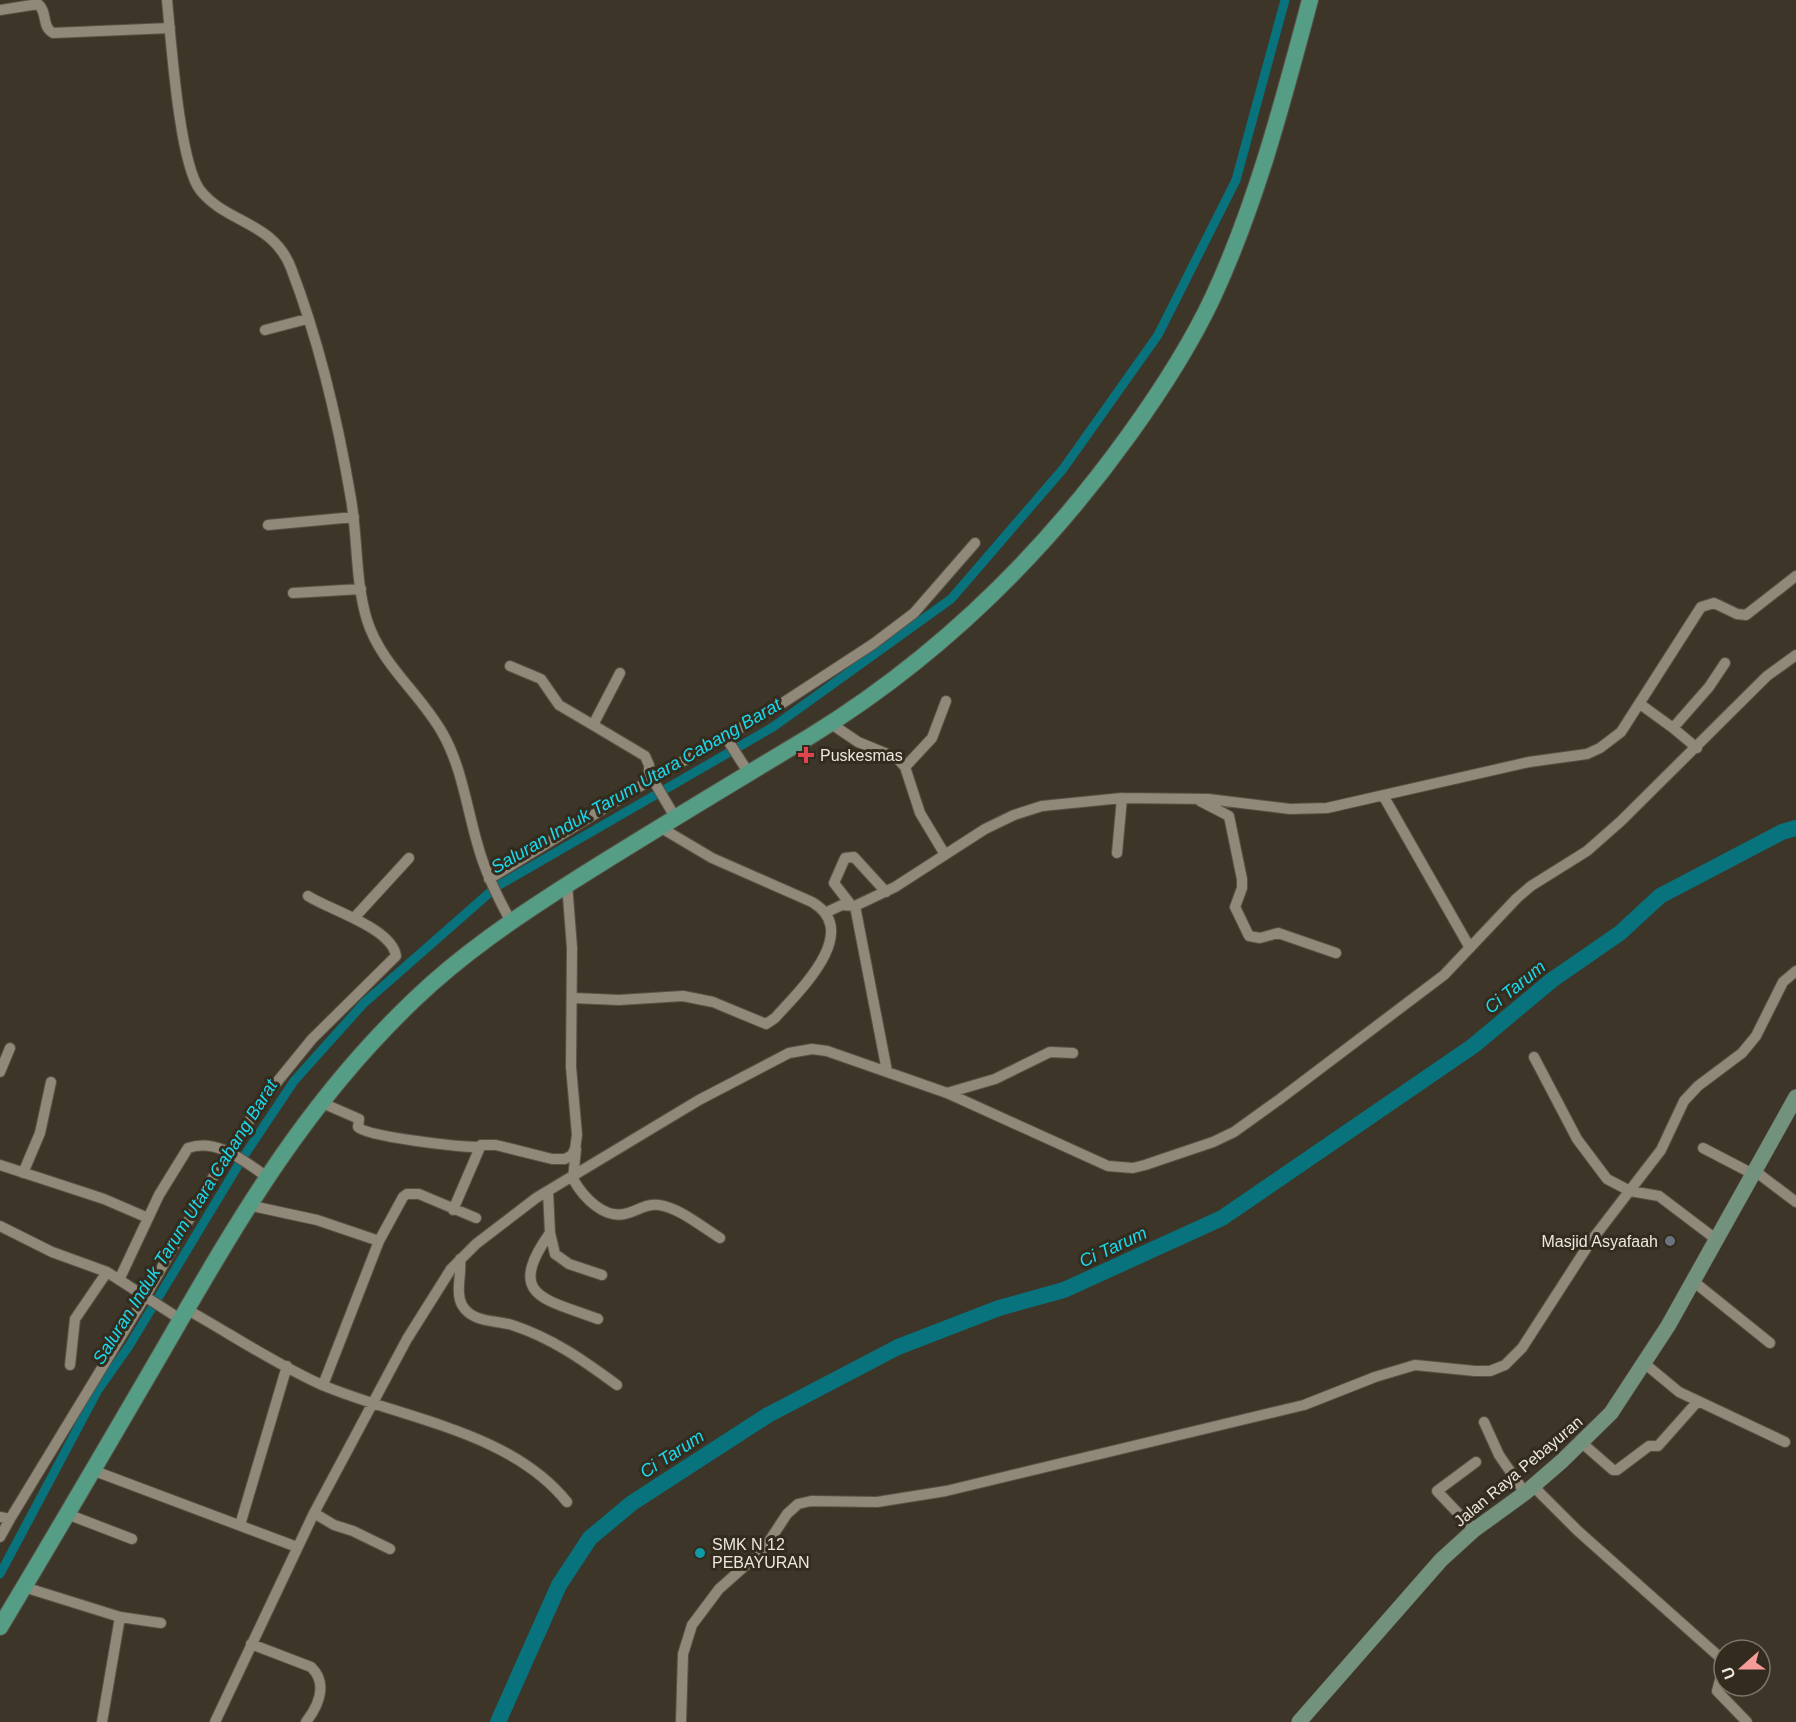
<svg xmlns="http://www.w3.org/2000/svg" width="1796" height="1722" viewBox="0 0 1796 1722" font-family="Helvetica,sans-serif">
<style>
.lines{fill:none;stroke-linecap:round;stroke-linejoin:round}
.canal{stroke:#08727d;stroke-width:9}
.river{stroke:#08727d;stroke-width:16}
.street-casing{stroke:#585246;stroke-width:12}
.secondary-casing{stroke:#585246;stroke-width:16}
.primary-casing{stroke:#585246;stroke-width:18}
.street{stroke:#908878;stroke-width:10}
.secondary{stroke:#73927e;stroke-width:15}
.primary{stroke:#559d85;stroke-width:16}
.health-dot{fill:#e0444e;stroke:#332c1e;stroke-width:2}
.worship-dot{fill:#6b7280;stroke:#332c1e;stroke-width:2}
.culture-dot{fill:#0f9aa8;stroke:#332c1e;stroke-width:2}
.labels{text-anchor:middle;stroke-width:6;stroke-linejoin:round;paint-order:stroke}
.poi-label{font-size:16px;fill:#ece7de;stroke:#332c1e;text-anchor:start}
.street-label{font-size:16px;fill:#ece7de;stroke:#332c1e}
.water-label{font-size:18px;font-style:italic;fill:#19d9ed;stroke:#332c1e}
</style>
<rect width="100%" height="100%" fill="#3d3628"/>
<g class="lines">
<path class="canal" d="M0 1574 98 1390 129 1346 242 1159 294 1081 364 1003 496 887 773 727 951 599 1063 469 1158 335 1236 180 1285 0"/>
<path class="river" d="M498 1722 559 1585 590 1538 632 1503 768 1415 898 1347 999 1308 1064 1290 1222 1218 1473 1046 1552 980 1620 933 1660 896 1782 832 1796 828"/>
<defs>
<path id="street" d="M167 0C171 39 179 162 200 190 227 224 273 221 291 268 319 341 338 422 351 499 358 539 355 581 367 620 381 665 421 694 443 734 462 768 467 809 478 846 485 872 497 896 510 920
M0 10 38 4C48 12 41 26 53 33L170 28
M265 330 307 319
M268 525 354 517
M293 593 361 589
M510 666 541 679 559 705 593 725
M620 673 593 725 645 756 649 765V773L675 817
M1640 704 1673 728 1709 687 1725 663
M830 723 858 742 897 758 905 767 920 813 944 853
M1673 728 1697 748
M725 736 748 772
M905 767 932 738 946 701
M1384 797 1470 948
M1200 801 1229 816 1242 879V888L1235 907 1249 936 1260 938 1278 933 1336 953
M1117 853 1122 798
M489 879 652 779 775 708 873 644 914 613 975 543
M851 905 834 883 845 858 854 857 886 892
M827 912 842 905 854 906
M354 918 409 858
M573 998 619 1000 683 996 713 1002 766 1024 775 1018C798 992 863 932 812 902L712 858 658 826
M1534 1057 1577 1139 1607 1179 1630 1191 1659 1196 1717 1240
M887 1071 855 906 895 887 985 829 1014 815 1042 806 1122 798 1208 799 1290 809 1327 808 1529 762 1587 754 1600 748 1621 732 1701 607 1714 603 1737 614 1746 615 1796 576
M0 1072 10 1048
M947 1093 995 1079 1050 1052 1073 1053
M320 1102 359 1119 358 1127C368 1137 460 1147 478 1147
M1703 1148 1753 1174
M576 1149 573 1179C583 1197 605 1221 628 1213 639 1210 647 1203 659 1205 680 1208 702 1227 720 1238
M0 1165 104 1199 148 1218
M1755 1171 1796 1202
M23 1173 40 1133 51 1082
M548 1191 550 1233 555 1254 569 1264 602 1275
M248 1205 317 1220 379 1241
M453 1210 481 1145H496L552 1159H565L572 1155 575 1149 577 1135 571 1067 572 948 567 884
M0 1226 52 1252 107 1272 180 1319
M550 1233C505 1296 544 1299 598 1319
M460 1259C462 1273 455 1292 462 1305 472 1323 496 1320 512 1325 552 1338 583 1360 617 1385
M119 1280 159 1195 188 1148C218 1138 243 1161 266 1176
M1693 1281 1770 1343
M186 1309C229 1333 277 1365 322 1385 403 1419 510 1431 567 1502
M1644 1363 1679 1392 1785 1442
M70 1365 75 1319 107 1272
M323 1385 379 1241 403 1197 407 1194H419L476 1218
M1484 1422 1499 1455 1525 1493
M1582 1443 1613 1470H1617L1649 1446H1658L1698 1401
M92 1470 297 1547
M1533 1486 1578 1531 1724 1661
M314 1513 334 1525 353 1531 390 1549
M67 1514 132 1539
M0 1517 10 1519 145 1297 215 1174 264 1098 312 1039 396 956C392 928 330 910 308 896
M240 1525 287 1366
M1474 1530 1437 1491 1476 1462
M0 1537 10 1519
M24 1587 120 1617 102 1722
M120 1617 161 1623
M251 1644 311 1667C328 1683 319 1705 306 1722
M1724 1665 1717 1691 1747 1722
M215 1722 314 1513 407 1339 451 1269 476 1244 536 1198 699 1100 789 1053 812 1049 827 1051 947 1093 1108 1166 1133 1168 1145 1165 1213 1142 1234 1132 1280 1099 1444 975 1517 898 1531 886 1587 851 1621 821 1767 676 1796 655
M681 1722 683 1654 692 1625 719 1589 764 1549 787 1514 798 1504 811 1501 877 1502 946 1491 1304 1405 1375 1377 1415 1365 1475 1371H1490L1505 1365 1522 1348 1591 1241 1661 1150 1684 1101 1698 1086 1742 1053 1756 1036 1783 982 1796 971"/>
<path id="secondary" d="M1299 1722 1441 1560 1474 1530 1525 1493 1562 1461 1611 1413 1668 1326 1796 1097"/>
<path id="primary" d="M0 1627C50 1544 99 1460 148 1376 229 1237 296 1112 415 999 462 954 515 918 570 883 649 833 729 785 809 737 936 659 1042 556 1129 435 1160 392 1190 346 1213 297 1257 202 1283 101 1310 0"/>
</defs>
<use href="#street" class="street-casing"/>
<use href="#secondary" class="secondary-casing"/>
<use href="#primary" class="primary-casing"/>
<use href="#street" class="street"/>
<use href="#secondary" class="secondary"/>
<use href="#primary" class="primary"/>
</g>
<path class="health-dot" d="M803 746h6v6h6v6h-6v6h-6v-6h-6v-6h6z"/>
<circle class="worship-dot" cx="1670" cy="1241" r="6"/>
<circle class="culture-dot" cx="700" cy="1553" r="6"/>
<g class="labels">
<g class="poi-label">
<text x="820" y="761">Puskesmas</text>
<text x="1658" y="1247" text-anchor="end">Masjid Asyafaah</text>
<text x="712" y="1550">SMK N 12<tspan x="712" dy="18">PEBAYURAN</tspan></text>
</g>
<g class="street-label">
<text transform="translate(1518 1471) rotate(-40)" y="6">Jalan Raya Pebayuran</text>
</g>
<g class="water-label">
<text transform="translate(636 786) rotate(-30)" y="6">Saluran Induk Tarum Utara Cabang Barat</text>
<text transform="translate(1515 987) rotate(-39)" y="6">Ci Tarum</text>
<text transform="translate(185 1222) rotate(-58)" y="6">Saluran Induk Tarum Utara Cabang Barat</text>
<text transform="translate(1113 1247) rotate(-25)" y="6">Ci Tarum</text>
<text transform="translate(672 1454) rotate(-33)" y="6">Ci Tarum</text>
</g>
</g>
<g transform="translate(1742 1668) rotate(249)"><circle r="28" fill="#332c1e" stroke="#7d776b" stroke-width="1.5"/>
<path d="M0-4.5L10 22L0 15L-10 22Z" fill="#f59b98"/>
<text y="-9" font-size="16" font-weight="bold" text-anchor="middle" fill="#ece7de">U</text>
</g>
</svg>
